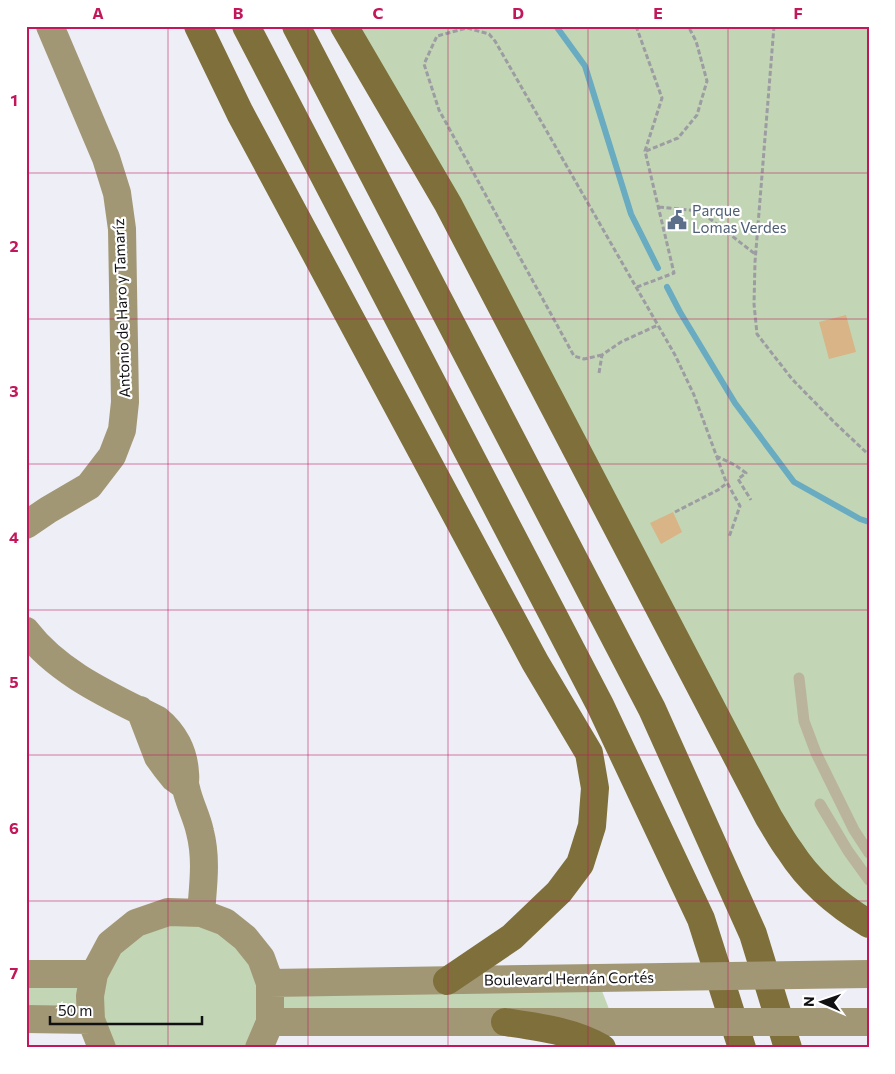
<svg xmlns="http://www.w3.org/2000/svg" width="895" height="1074" viewBox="0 0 895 1074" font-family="Commissioner,sans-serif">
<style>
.green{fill:#c2d6b5}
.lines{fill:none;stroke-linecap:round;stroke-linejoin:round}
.stream{stroke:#69abc0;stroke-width:6}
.building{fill:#d8b486}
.path{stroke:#9c9ca2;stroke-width:3;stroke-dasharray:5 2.5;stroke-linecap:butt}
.lane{stroke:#bbb49d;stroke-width:11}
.secondary{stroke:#a29774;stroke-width:28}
.highway{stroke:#7f6f3b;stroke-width:28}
.secondary-bridge{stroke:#a29774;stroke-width:28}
.grid{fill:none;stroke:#c2185b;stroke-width:1;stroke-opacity:0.55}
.labels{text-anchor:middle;stroke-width:4.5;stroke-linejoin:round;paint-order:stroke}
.service-label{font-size:15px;fill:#4e5e75;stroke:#fff;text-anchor:start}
.street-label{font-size:15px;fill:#111114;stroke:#fff}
.neatline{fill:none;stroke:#c2185b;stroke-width:2}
.grid-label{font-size:16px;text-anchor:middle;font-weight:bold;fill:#c2185b}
</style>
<rect width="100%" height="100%" fill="#edeef6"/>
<path class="green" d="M344 26H869V923L813 878Z
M166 917 221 926 267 983 254 1048H108L92 1004 109 952Z
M92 974 88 1019 26 1013V979Z
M597 978 614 1022 271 1021 272 984Z"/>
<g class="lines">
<path class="stream" d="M556 26 585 66 631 214 658 268
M667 287 680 312 735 403 794 482 860 519 869 522"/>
</g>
<path class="building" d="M846 315 856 352 829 359 819 322Z
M673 512 682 532 661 544 650 523Z"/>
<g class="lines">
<path class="path" d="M636 26 662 98 645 151 674 273 637 287
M774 26 755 262 754 304 757 334 792 379 835 423 869 455
M646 151 678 138 697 115 707 81 696 41 688 26
M659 207 700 211 755 254
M602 355 584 359 574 356 439 110 424 64 437 36 467 28 489 34 495 41 675 355 694 395 725 479 740 506 729 537
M599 373 602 355 621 342 658 325
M716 456 735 465 746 473 738 479 751 500
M675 512 718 490 727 483"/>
<path class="lane" d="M799 678 804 721 816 753 854 830 869 853
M820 804 848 851 869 880"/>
<path class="secondary" d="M26 525 48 510 89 486 112 456 122 430 125 402 122 229 117 193 106 158 50 26
M26 631C59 674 111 696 158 720 174 733 184 752 185 773 186 778 184 783 186 788 189 803 197 817 200 832 207 859 203 886 201 913
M140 710 158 757 166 768 174 778 185 786
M26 974H94
M270 983 597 978
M26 1019 91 1020
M270 1022H614
M102 1048 91 1020 90 996 94 974 110 944 136 923 168 912 201 913 225 922 245 938 261 958 270 983V1022L259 1048"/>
<path class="highway" d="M198 26 240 113 535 662 589 753 595 788 592 826 580 864 559 892 512 937 447 981
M246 26 600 705 701 919 742 1048
M296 26 652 709 753 934 788 1048
M344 26 448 204 769 818C776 829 782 841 790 851 809 881 839 906 869 924
M505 1022C538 1027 573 1031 602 1048"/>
<path class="secondary-bridge" d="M597 978 869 974
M614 1022H869"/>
</g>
<path class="grid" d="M168 26V1048M308 26V1048M448 26V1048M588 26V1048M728 26V1048M26 173H869M26 319H869M26 464H869M26 610H869M26 755H869M26 901H869"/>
<defs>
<symbol id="civic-bare" viewBox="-9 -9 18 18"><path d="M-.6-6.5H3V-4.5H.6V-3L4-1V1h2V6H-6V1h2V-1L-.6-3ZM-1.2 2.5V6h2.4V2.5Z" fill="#5c6f8a" stroke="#fff" stroke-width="2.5" paint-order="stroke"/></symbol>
</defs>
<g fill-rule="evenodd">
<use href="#civic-bare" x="663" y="206" width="28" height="28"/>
</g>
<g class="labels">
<g class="service-label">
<text x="692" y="216">Parque<tspan x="692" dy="17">Lomas Verdes</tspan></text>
</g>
<g class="street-label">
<text transform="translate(122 308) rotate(-92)" y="5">Antonio de Haro y Tamaríz</text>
<text transform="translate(569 979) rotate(-1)" y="5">Boulevard Hernán Cortés</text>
</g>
</g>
<rect width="895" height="1074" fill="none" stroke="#ffffff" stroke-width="55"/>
<g transform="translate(822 1002) rotate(272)" stroke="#ffffff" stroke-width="4" paint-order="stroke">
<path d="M0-4L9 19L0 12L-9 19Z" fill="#111114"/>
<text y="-8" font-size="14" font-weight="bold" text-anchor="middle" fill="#111114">N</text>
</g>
<path d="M50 1016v8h152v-8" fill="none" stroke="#111114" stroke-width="2.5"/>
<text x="58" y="1016" font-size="15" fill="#111114" stroke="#ffffff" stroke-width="4" paint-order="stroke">50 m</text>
<rect x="28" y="28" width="840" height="1018" class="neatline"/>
<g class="grid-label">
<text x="98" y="19">A</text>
<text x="238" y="19">B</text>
<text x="378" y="19">C</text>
<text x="518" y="19">D</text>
<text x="658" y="19">E</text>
<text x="798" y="19">F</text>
<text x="14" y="106">1</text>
<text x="14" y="252">2</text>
<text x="14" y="397">3</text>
<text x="14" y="543">4</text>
<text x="14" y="688">5</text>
<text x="14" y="834">6</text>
<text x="14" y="979">7</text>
</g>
</svg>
